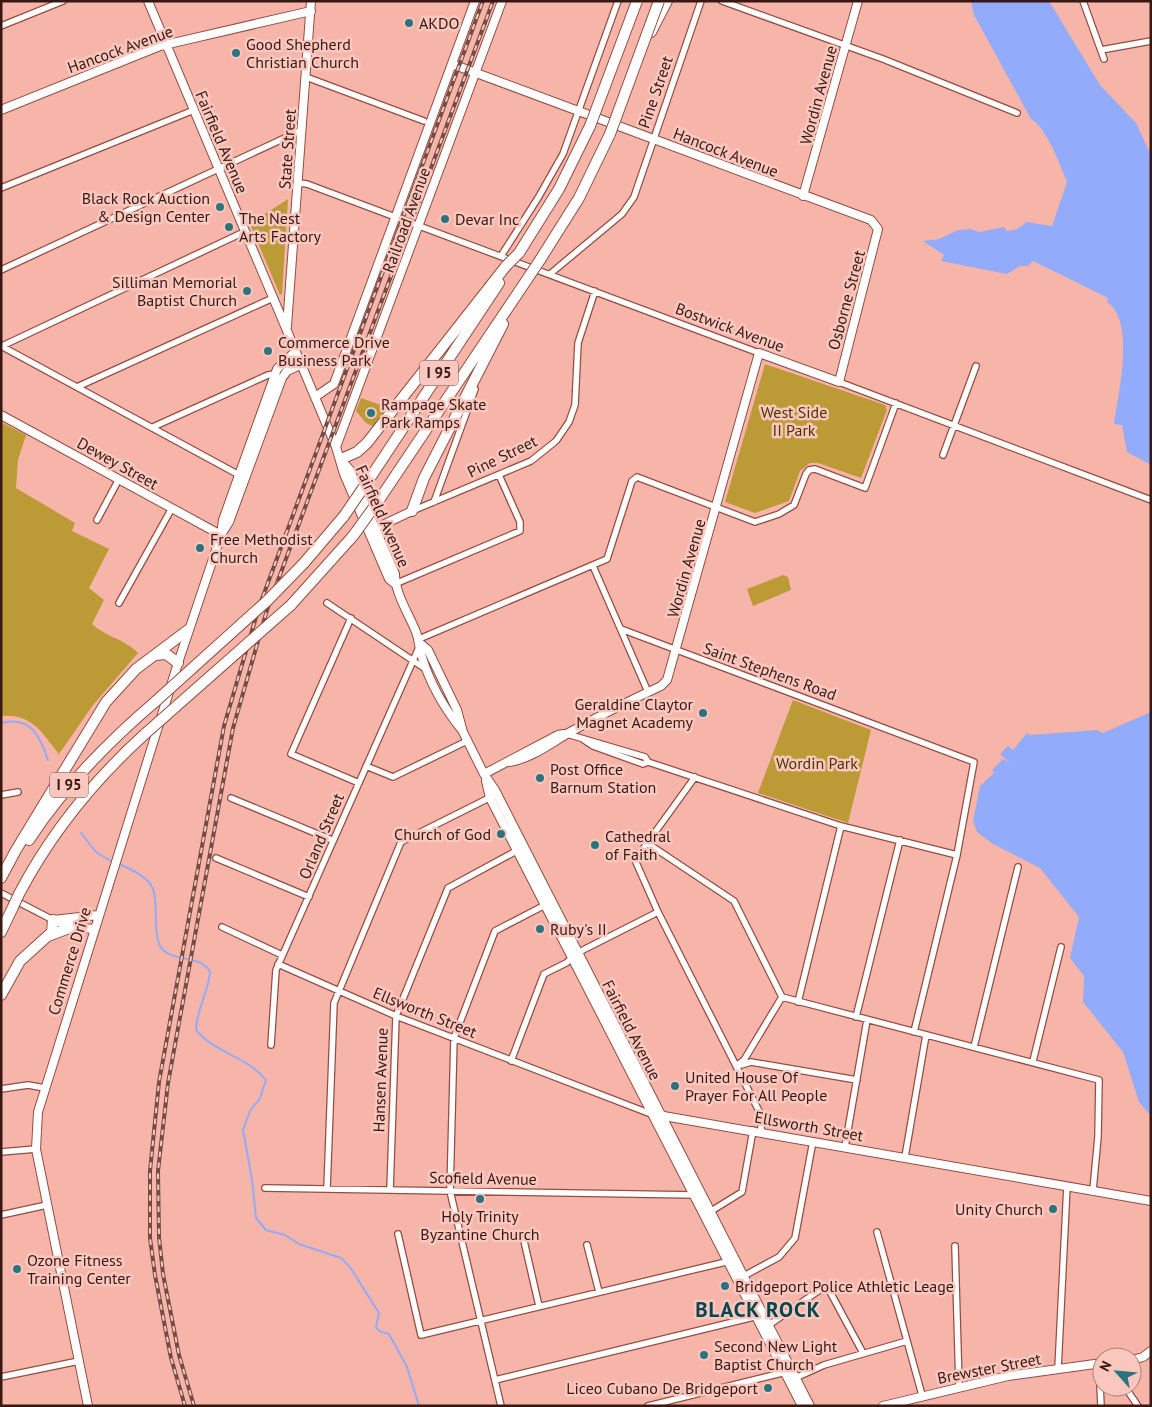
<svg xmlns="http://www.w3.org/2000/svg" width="1152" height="1407" viewBox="0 0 1152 1407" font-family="'PT Sans',sans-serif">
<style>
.green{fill:#bc9a35}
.water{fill:#92abfa}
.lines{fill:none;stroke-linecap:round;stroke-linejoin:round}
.stream{stroke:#92abfa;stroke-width:2}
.street-casing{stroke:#954d41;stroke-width:8}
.secondary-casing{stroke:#954d41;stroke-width:10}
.highway-casing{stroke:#954d41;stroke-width:12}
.street{stroke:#fff;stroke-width:5.5}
.secondary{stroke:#fff;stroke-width:8}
.highway{stroke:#fff;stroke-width:10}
.rail-casing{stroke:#754b44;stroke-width:4}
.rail{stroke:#fac7be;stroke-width:2;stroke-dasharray:5.5;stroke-linecap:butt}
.highway-bridge-casing{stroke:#954d41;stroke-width:12;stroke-linecap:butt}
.highway-bridge{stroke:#fff;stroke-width:10}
.poi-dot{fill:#2c737f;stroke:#fac7be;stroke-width:2}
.labels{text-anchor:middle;stroke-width:5;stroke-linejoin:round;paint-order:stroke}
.shield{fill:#fac7be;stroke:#724c46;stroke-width:1}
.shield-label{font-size:15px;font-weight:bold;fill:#371813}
.poi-label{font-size:16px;fill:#371813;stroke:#fac7be;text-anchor:start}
.street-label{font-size:16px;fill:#371813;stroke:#fac7be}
.park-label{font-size:16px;fill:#473600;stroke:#fac7be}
.district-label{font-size:21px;font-weight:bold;letter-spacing:1px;fill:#05454e;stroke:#fac7be}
</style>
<rect width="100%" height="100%" fill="#f7b5a9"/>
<path class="green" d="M288 199 282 294 280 295 250 224Z
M765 364 885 405 887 410 861 478 818 463H810L800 471 789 501 755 513 725 502Z
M361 398 389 408 374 427 366 423 356 411Z
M1 422 26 435 18 460 16 488 75 523 72 531 109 549 89 588 104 600 92 624C106 637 125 639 138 653L93 705 59 754C41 732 33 714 1 716Z
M783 575 788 577 791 590 753 606 747 589Z
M793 700 871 730 848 823 758 793Z"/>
<path class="water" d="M971 1H1049L1100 85 1136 123 1151 155V465L1127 452 1122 425 1114 424C1118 394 1136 321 1107 302L1108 298 1033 261 1028 266H1020L1007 274 941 261 944 255 923 241 939 239 958 230 971 229 979 232 1004 227 1007 231C1015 230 1021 228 1026 222L1052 226 1067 182C1060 165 1047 128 1031 119L974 15Z
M1151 712V1116L1139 1102 1123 1052 1083 1002 1084 976 1070 958 1079 917 1040 868 993 844 977 832 973 821 980 786 994 773 992 770 1003 759 1009 762 1000 754 1008 746 1013 750 1027 733 1030 735 1097 730 1103 733Z"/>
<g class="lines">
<path class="stream" d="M1 723C30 716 40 735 48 760
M81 833 96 852 114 863
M119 864C159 881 155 888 156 927 157 934 157 940 160 946 171 964 200 953 210 972 208 995 197 1006 196 1030 215 1053 248 1057 266 1080L260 1098 250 1111 243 1130 252 1180 256 1218 266 1230 285 1235 299 1244 341 1258 350 1267 379 1313 376 1327 379 1331 389 1334 407 1367 419 1406"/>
<defs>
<path id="street" d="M722 1 883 59 1017 113
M1083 1 1104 59
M1 26 63 1
M1101 50 1151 41
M306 77 424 121
M299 183 307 184 759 353
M1 188 194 110
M501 256 538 198 563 154 618 1
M1 270 302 130
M550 274 622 214 634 197 701 1
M1 346 241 476
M2 346 244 232
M839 382 1151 500
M77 387 273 298
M153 427 268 375 275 374
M943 455 976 366
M434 502 475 389
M412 511 531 461 556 441 569 422 575 405 578 343 595 291
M97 520 119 479
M593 566 648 692
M395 584 520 531V522L499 475
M119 603 172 508
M327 603 427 670
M351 618 291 754 359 783
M621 629 974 762 957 855 914 1032
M419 639 607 559 632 481 637 477 755 522 779 514 794 505 806 474 809 470 815 469 865 488 896 403
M567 734 645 757 648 762
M584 740 593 746 643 764 648 762 841 826 957 855
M366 766 393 777 467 741
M695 777 635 860 658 912 761 1115V1132
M1 795 18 792
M231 798 332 840
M647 843 734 901 782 997 744 1060 736 1066
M216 858 309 897
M1 893 53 920
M222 927 282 955
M278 964 396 1016 651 1114
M782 997 1099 1080 1098 1137 1093 1190
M798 1002 841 826
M856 1017 900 840
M271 1045 276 970 420 645
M974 1047 1018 867
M511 1061 544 974 566 963 583 950 658 912
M1033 1061 1061 947
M741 1065 751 1062 857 1080
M1 1089 28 1085 45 1088
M845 1147 867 1020
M1 1152 36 1149
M905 1157 926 1035
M265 1188 696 1195
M327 1189 334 1003 401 842 493 796
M390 1190 396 1016 448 888 520 849
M708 1213 742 1192 753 1130
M1 1215 47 1205
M877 1232 922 1395
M398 1234 421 1335 730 1261
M524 1241 539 1306
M587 1245 599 1292
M955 1246 959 1386
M740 1278 779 1257 795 1238 813 1141
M766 1327 821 1289 828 1288 863 1353
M1099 1364 1101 1406
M1058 1369 1067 1186
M1 1377 79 1361
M793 1379 824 1365 907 1341
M495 1380 758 1316
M1125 1387 1138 1406
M501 1406 450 1191 454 1038 495 931 547 904
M648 1406 786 1372"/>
<path id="secondary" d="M148 1 336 447 344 474 389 579 395 584
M452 64 871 220 878 229 839 382 759 353 667 680 661 686C631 700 601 715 572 731 552 742 533 758 510 762
M1 110 160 46 311 11
M803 196 858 1
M287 326 311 1
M315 397 334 384 475 1
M1 415 221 535
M336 447 502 1
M342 461 350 470 395 574C395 594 409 614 416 632 419 640 419 647 421 654 429 681 444 708 461 729
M372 530 412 511
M222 533 229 522 282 378 287 371 300 365
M421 644 428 650 457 710 463 732 484 774 495 790 810 1406
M484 774 558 735 564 734
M486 781 490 798 802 1406
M53 920 98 915
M53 920 72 927 94 929
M658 1115 1151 1201
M1132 1360 1143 1357 1151 1351
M88 1406 36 1149 38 1112 178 663 221 535 223 520 277 369 295 352
M883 1406 1008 1376 1102 1363"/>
<path id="highway" d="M651 32 667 1
M519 253 559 189 590 126
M540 260 579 198 610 134
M341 459 357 452 367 443 506 266
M370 478 499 283
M379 500 530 275
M412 511 424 478 503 324
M304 563 344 516
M291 605 353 536
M155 655 166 654 178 663
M29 840C64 786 108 742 156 701
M1 878 16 850 106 702 136 669 188 630
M19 894C51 833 94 780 146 733
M1 932 13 907
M48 936 72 927
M1 995 20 961 52 932 53 920"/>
</defs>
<use href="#street" class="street-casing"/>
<use href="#secondary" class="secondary-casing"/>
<use href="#highway" class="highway-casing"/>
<use href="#street" class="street"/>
<use href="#secondary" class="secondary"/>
<use href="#highway" class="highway"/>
<defs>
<path id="rail" d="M185 1406 171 1358 155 1275 150 1238V1171L159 1082 224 726 259 607 483 1
M194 1406 179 1355 163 1274 159 1237 158 1171 168 1083 233 728 267 610 493 1"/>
</defs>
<use href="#rail" class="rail-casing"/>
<use href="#rail" class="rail"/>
<defs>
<path id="highway-bridge" d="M590 126 637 1
M610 134 659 1
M506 266 519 253
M530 275 540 260
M344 516 370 478
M353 536 379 500
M156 701 268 600 304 563
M146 733 291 605
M13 907 19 894"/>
</defs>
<use href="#highway-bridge" class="highway-bridge-casing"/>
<use href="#highway-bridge" class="highway-bridge"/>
</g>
<g class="poi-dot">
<circle cx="409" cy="23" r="5"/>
<circle cx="236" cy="53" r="5"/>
<circle cx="220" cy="207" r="5"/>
<circle cx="445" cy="219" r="5"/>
<circle cx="229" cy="227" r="5"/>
<circle cx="247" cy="291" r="5"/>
<circle cx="268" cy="351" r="5"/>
<circle cx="371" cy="413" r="5"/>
<circle cx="200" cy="548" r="5"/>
<circle cx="703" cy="713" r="5"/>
<circle cx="540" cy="778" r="5"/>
<circle cx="501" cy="834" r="5"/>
<circle cx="595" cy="845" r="5"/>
<circle cx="540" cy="929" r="5"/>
<circle cx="675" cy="1086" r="5"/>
<circle cx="480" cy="1199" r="5"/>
<circle cx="1053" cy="1209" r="5"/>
<circle cx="17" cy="1269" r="5"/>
<circle cx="725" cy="1286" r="5"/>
<circle cx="704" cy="1355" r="5"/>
<circle cx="768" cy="1388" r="5"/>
</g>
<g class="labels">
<g class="shield">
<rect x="420" y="360.5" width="38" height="25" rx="4"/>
<rect x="50" y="772.5" width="38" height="25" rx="4"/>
</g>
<g class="shield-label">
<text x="439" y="378">I 95</text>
<text x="69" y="790">I 95</text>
</g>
<g class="poi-label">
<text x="419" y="29">AKDO</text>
<text x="246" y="50">Good Shepherd<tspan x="246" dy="18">Christian Church</tspan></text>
<text x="210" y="204" text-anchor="end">Black Rock Auction<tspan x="210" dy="18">&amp; Design Center</tspan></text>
<text x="239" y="224">The Nest<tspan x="239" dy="18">Arts Factory</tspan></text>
<text x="455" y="225">Devar Inc</text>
<text x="237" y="288" text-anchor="end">Silliman Memorial<tspan x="237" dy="18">Baptist Church</tspan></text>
<text x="278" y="348">Commerce Drive<tspan x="278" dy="18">Business Park</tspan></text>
<text x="381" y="410">Rampage Skate<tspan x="381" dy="18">Park Ramps</tspan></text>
<text x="210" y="545">Free Methodist<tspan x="210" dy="18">Church</tspan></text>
<text x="693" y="710" text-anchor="end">Geraldine Claytor<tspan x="693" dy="18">Magnet Academy</tspan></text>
<text x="550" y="775">Post Office<tspan x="550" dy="18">Barnum Station</tspan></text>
<text x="491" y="840" text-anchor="end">Church of God</text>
<text x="605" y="842">Cathedral<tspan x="605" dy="18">of Faith</tspan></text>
<text x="550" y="935">Ruby's II</text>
<text x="685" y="1083">United House Of<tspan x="685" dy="18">Prayer For All People</tspan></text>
<text x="1043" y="1215" text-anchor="end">Unity Church</text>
<text x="480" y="1222" text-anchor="middle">Holy Trinity<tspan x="480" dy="18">Byzantine Church</tspan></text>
<text x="27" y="1266">Ozone Fitness<tspan x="27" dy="18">Training Center</tspan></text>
<text x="735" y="1292">Bridgeport Police Athletic Leage</text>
<text x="714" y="1352">Second New Light<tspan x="714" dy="18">Baptist Church</tspan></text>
<text x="758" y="1394" text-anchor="end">Liceo Cubano De Bridgeport</text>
</g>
<g class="street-label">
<text transform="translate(120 49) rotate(-20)" y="6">Hancock Avenue</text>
<text transform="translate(655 92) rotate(-71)" y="6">Pine Street</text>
<text transform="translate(818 95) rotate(-75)" y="6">Wordin Avenue</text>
<text transform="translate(222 142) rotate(67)" y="6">Fairfield Avenue</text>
<text transform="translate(287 149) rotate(-86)" y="6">State Street</text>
<text transform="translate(726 152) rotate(21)" y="6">Hancock Avenue</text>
<text transform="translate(406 220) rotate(-70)" y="6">Railroad Avenue</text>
<text transform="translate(846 300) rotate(-75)" y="6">Osborne Street</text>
<text transform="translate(730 327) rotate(20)" y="6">Bostwick Avenue</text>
<text transform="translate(502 456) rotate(-26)" y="6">Pine Street</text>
<text transform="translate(118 463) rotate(29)" y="6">Dewey Street</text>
<text transform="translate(383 516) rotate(66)" y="6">Fairfield Avenue</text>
<text transform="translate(686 568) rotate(-74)" y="6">Wordin Avenue</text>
<text transform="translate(770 671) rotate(20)" y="6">Saint Stephens Road</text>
<text transform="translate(321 836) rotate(-67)" y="6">Orland Street</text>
<text transform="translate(69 961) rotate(-73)" y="6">Commerce Drive</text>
<text transform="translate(425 1012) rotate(22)" y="6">Ellsworth Street</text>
<text transform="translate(632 1030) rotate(63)" y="6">Fairfield Avenue</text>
<text transform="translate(380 1080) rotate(-88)" y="6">Hansen Avenue</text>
<text transform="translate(809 1126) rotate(10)" y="6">Ellsworth Street</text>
<text transform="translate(483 1178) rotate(1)" y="6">Scofield Avenue</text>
<text transform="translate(989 1368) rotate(-11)" y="6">Brewster Street</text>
</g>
<g class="park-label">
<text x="794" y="418">West Side<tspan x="794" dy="18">II Park</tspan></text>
<text x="817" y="769">Wordin Park</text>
</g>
<g class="district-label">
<text x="758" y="1317">BLACK ROCK</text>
</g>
</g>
<rect width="1152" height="1407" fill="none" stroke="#371813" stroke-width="5"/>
<g transform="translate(1117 1372) rotate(297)"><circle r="24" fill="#fac7be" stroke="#ac817a"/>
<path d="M0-4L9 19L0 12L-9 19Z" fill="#2c737f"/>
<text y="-8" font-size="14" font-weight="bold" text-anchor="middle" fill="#371813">N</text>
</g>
</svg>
